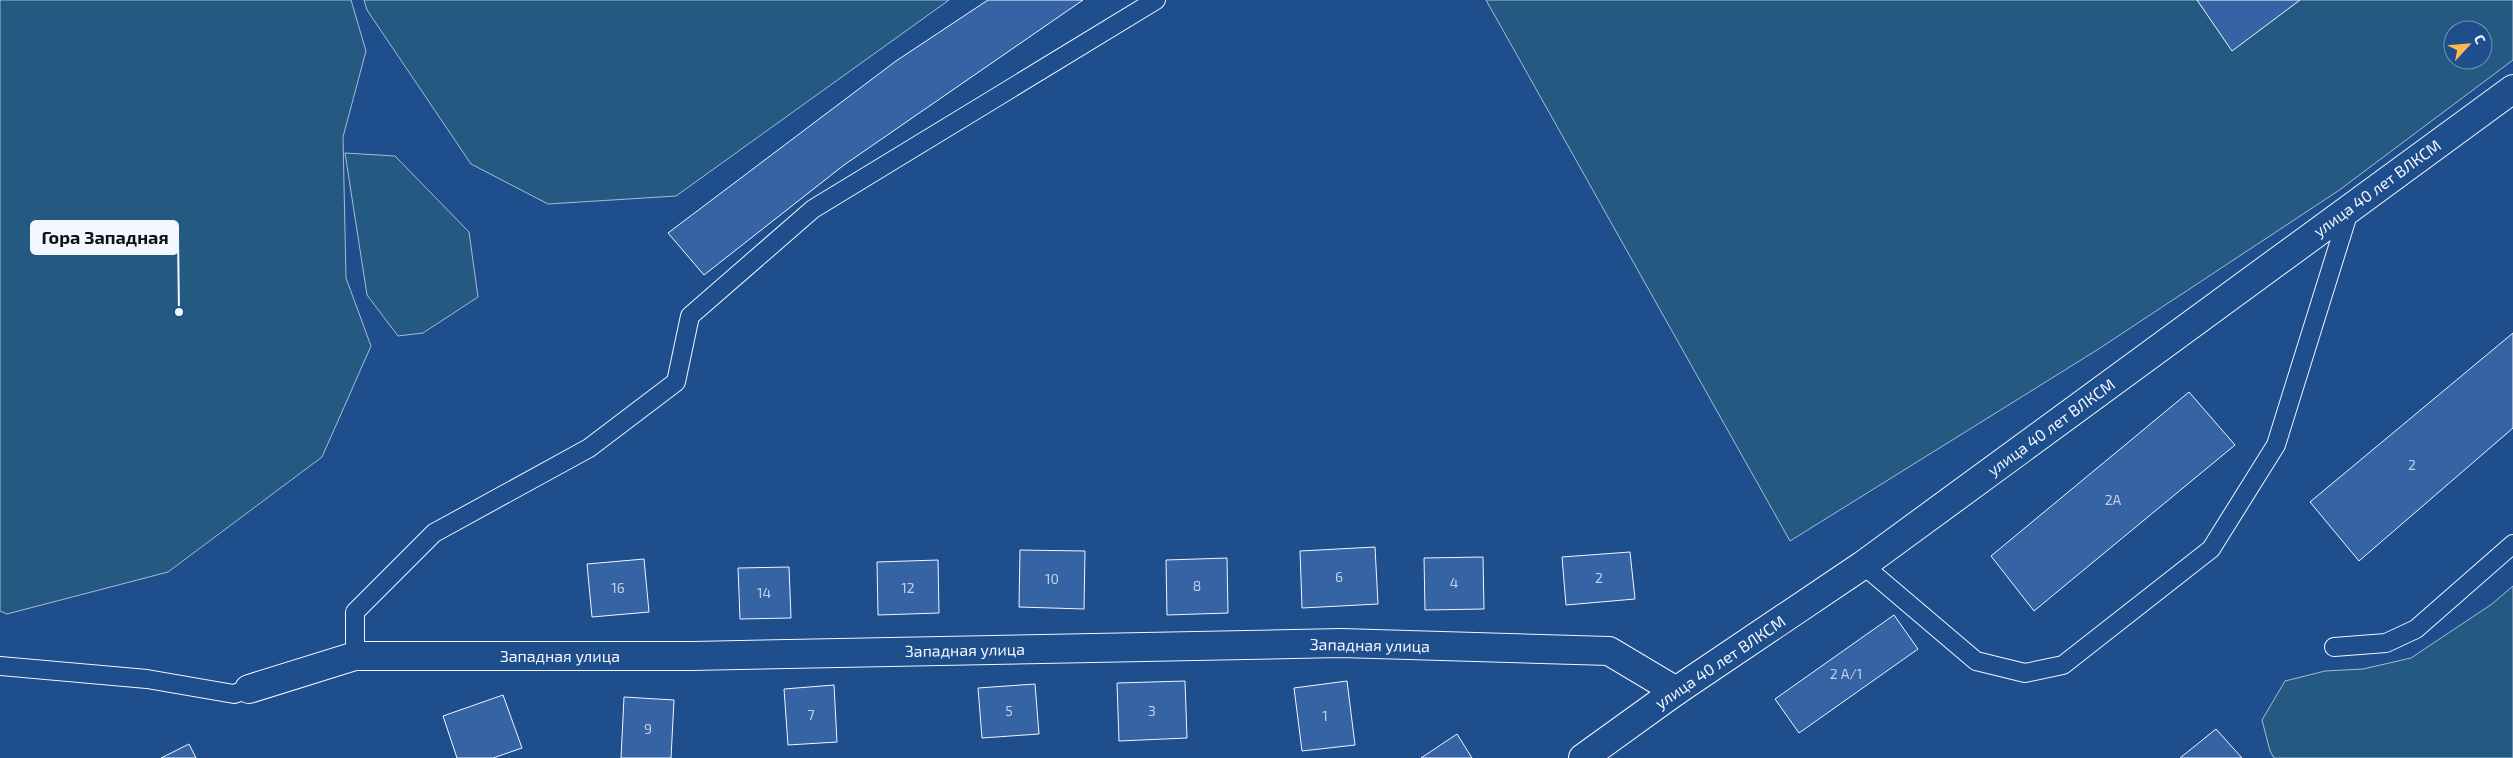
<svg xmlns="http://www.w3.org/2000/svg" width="2513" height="758" viewBox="0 0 2513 758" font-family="'Exo 2',sans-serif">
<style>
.green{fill:#245a82;stroke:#a8bbd7;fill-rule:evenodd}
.building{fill:#3563a3;stroke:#f2f6ff}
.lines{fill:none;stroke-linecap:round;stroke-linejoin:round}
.lane-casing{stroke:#f2f6ff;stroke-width:20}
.street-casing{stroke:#f2f6ff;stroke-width:30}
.secondary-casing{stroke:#f2f6ff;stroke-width:30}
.lane{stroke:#1f4e8c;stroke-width:18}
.street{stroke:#1f4e8c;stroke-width:28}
.secondary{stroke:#1f4e8c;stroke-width:28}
.labels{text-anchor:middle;stroke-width:4;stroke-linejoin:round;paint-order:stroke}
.number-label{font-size:14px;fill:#c3d1e8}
.street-label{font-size:16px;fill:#f2f6ff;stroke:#1f4e8c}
.leader{fill:none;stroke:#f2f6ff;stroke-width:2}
.callout-dot{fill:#f2f6ff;stroke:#1f4e8c;stroke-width:2}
.callout{fill:#f2f6ff;stroke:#f2f6ff;stroke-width:2}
.callout-label{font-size:18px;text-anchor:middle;font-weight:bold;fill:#111}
</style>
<rect width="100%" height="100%" fill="#1f4e8c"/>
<path class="green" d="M0 0H351L366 51 343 137 346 278 371 346 322 457 168 572 7 614 0 611Z
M364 0H949L676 196 548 204 471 164 367 10Z
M1486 0H2513V60L2338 191 2097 350 1790 541ZM2453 30H2483V60H2453Z
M345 153 395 156 469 232 478 297 423 333 398 336 367 295Z
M2513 586V758H2274L2270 751 2262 720 2285 681 2325 671 2363 669 2411 658 2492 604Z"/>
<path class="building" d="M988 0H1083L844 165 704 275 668 233 896 61Z
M2197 0H2300L2232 51Z
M2513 333V428L2359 561 2310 502Z
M2189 392 2235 445 2034 611 1991 556Z
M1375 547 1378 604 1302 608 1300 551Z
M1020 550 1085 551 1084 609 1019 607Z
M1630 552 1635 599 1566 605 1562 557Z
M1483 557 1484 609 1425 610 1424 558Z
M1227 558 1228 613 1167 615 1166 560Z
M644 559 649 612 592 617 587 564Z
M938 560 939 613 878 615 877 562Z
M789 567 791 618 740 619 738 568Z
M1894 615 1918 649 1799 733 1775 699Z
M1185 681 1187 738 1119 741 1117 683Z
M1347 681 1355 745 1302 751 1294 688Z
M1035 684 1039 734 982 738 978 688Z
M834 685 837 742 788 745 784 689Z
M503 695 522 748 493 758H457L443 716Z
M624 697 674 700 671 758H621Z
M2216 729 2242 758H2180Z
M1457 734 1472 758H1421Z
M189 744 196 758H161Z"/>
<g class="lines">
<defs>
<path id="lane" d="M1863 565 1976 661 2025 673 2063 665 2211 549 2276 445 2350 208
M2334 647 2386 643 2416 629 2513 544
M355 656V612L434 533 589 448 676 382 690 316 813 209 1156 0
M0 666 147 679 234 694 249 689"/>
<path id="street" d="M249 689 355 656H692L1341 643 1609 651 1676 691"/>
<path id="secondary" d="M1583 758 1676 691 1863 565 2513 89"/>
</defs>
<use href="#lane" class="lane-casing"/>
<use href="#street" class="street-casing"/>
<use href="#secondary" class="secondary-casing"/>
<use href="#lane" class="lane"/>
<use href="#street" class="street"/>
<use href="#secondary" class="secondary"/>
</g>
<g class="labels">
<g class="number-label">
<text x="2412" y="470">2</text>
<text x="2113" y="505">2А</text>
<text x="1339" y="582">6</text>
<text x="1599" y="583">2</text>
<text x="1052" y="584">10</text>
<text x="1454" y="588">4</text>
<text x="1197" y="591">8</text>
<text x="618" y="593">16</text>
<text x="908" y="593">12</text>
<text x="764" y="598">14</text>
<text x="1846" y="679">2 А/1</text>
<text x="1009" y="716">5</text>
<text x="1152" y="716">3</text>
<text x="811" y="720">7</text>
<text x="1325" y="721">1</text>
<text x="648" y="734">9</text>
</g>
<g class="street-label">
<text transform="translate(2377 188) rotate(-36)" y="6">улица 40 лет ВЛКСМ</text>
<text transform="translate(2051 427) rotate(-36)" y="6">улица 40 лет ВЛКСМ</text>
<text transform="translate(1370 645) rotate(1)" y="6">Западная улица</text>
<text transform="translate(965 650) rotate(-1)" y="6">Западная улица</text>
<text x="560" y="662">Западная улица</text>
<text transform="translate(1720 662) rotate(-34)" y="6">улица 40 лет ВЛКСМ</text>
</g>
</g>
<path class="leader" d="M179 312L178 237"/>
<circle class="callout-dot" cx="179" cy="312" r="5"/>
<rect class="callout" x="31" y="221" width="147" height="33" rx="5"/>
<g class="callout-label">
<text x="105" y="244">Гора Западная</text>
</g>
<g transform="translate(2468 45) rotate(64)"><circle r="24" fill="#1f4e8c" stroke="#7391ba"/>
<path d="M0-4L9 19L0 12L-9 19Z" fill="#ffb74d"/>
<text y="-8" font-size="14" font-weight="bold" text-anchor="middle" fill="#f2f6ff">С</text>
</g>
</svg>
